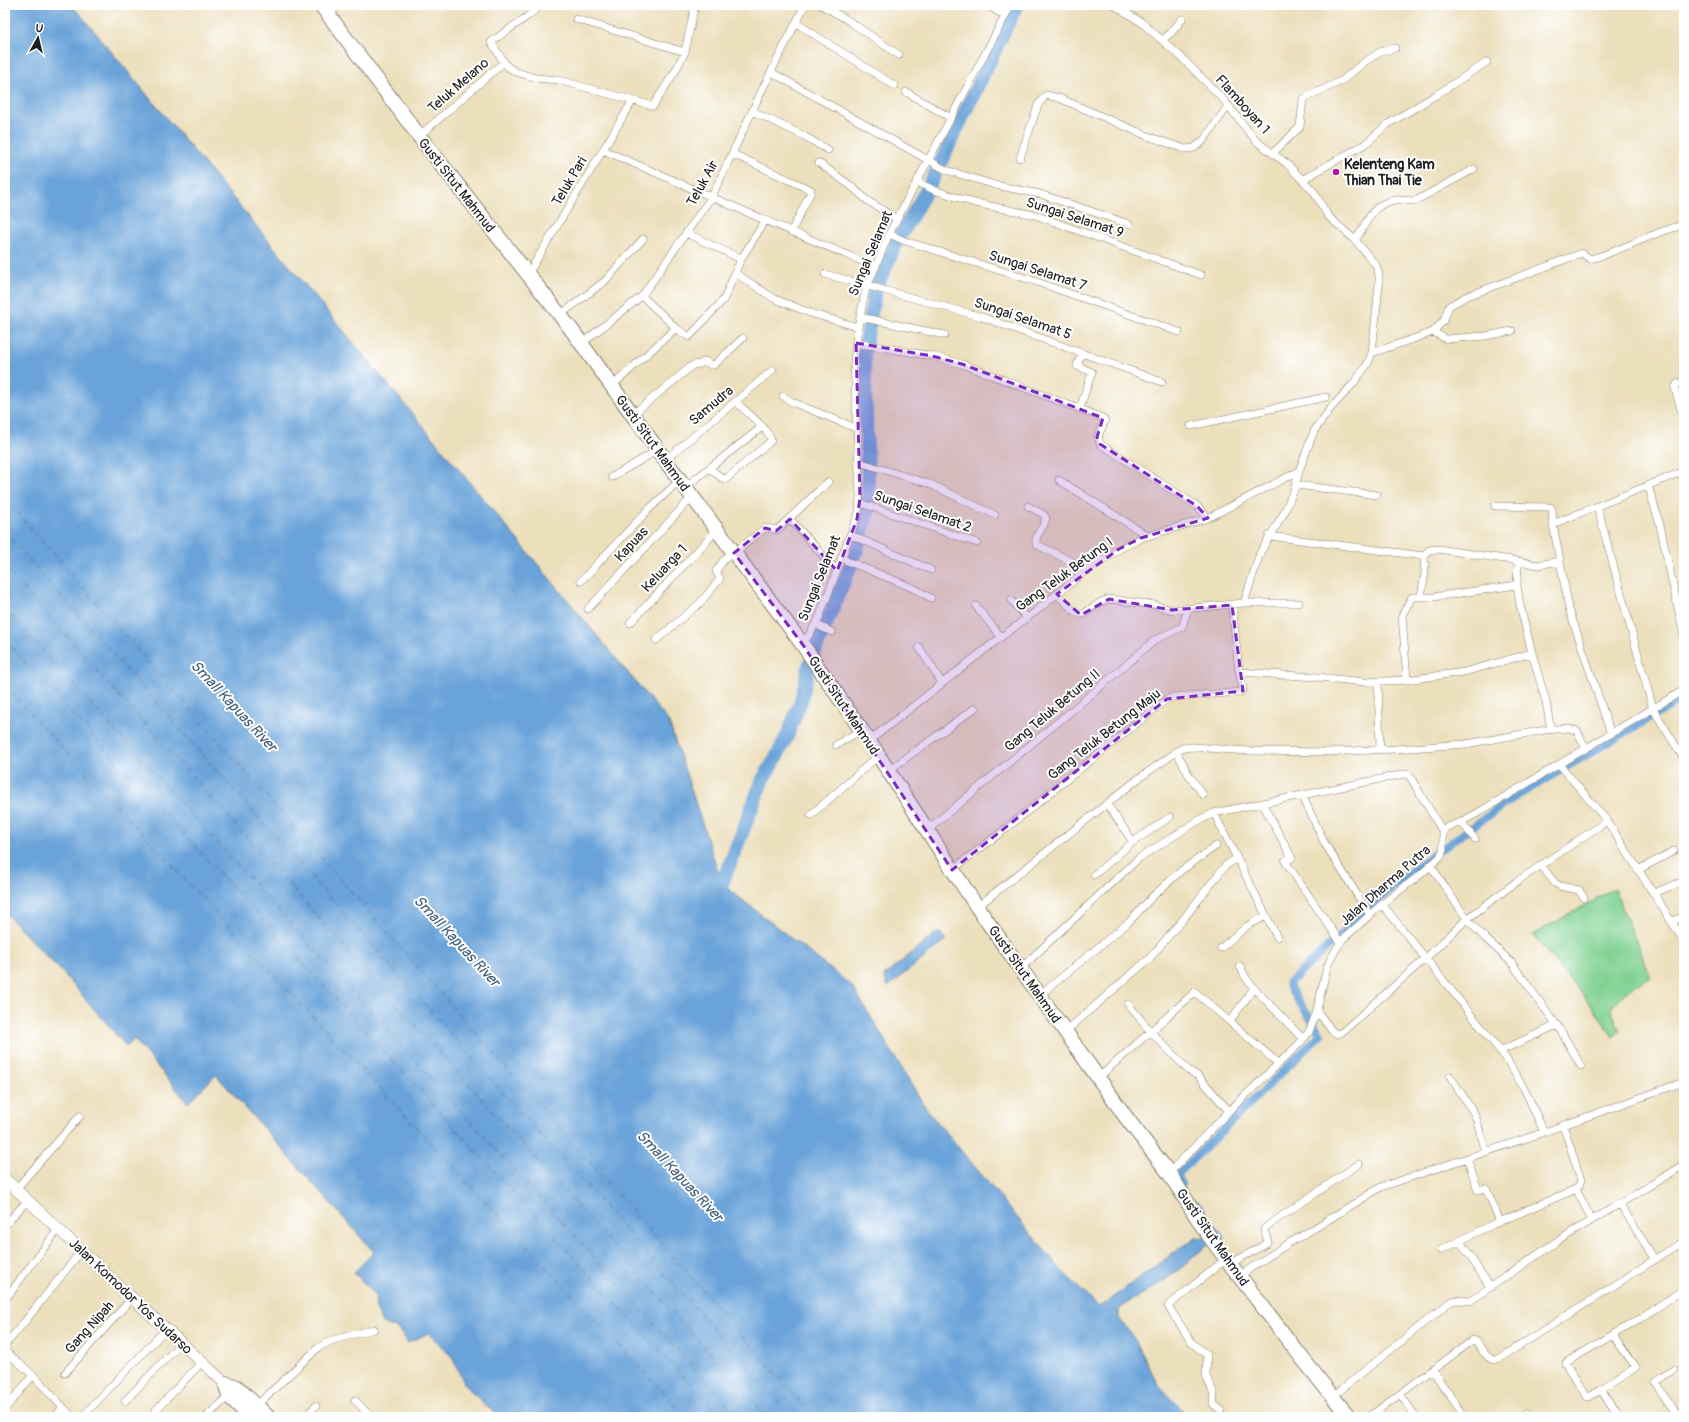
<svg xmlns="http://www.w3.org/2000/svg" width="1689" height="1422" viewBox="0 0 1689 1422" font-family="Pangolin,sans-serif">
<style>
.green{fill:#80d192;stroke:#4e7657}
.water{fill:#69a3d9;stroke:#42607a}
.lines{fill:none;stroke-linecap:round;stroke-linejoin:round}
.canal{stroke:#69a3d9;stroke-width:8}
.river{stroke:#69a3d9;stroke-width:14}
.ferry{stroke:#42607a;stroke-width:1;stroke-dasharray:5 4;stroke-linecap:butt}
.street-casing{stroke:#847e6c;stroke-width:8}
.secondary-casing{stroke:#847e6c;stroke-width:12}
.highway-casing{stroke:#847e6c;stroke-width:16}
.street{stroke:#fff;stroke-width:7}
.secondary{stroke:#fff;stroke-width:11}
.highway{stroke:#fff;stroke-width:14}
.marked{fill:#7b2cbf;fill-opacity:0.2;stroke:#7b2cbf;stroke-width:3;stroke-dasharray:8 5;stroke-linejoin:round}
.poi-dot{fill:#b5179e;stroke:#fff;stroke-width:1.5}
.labels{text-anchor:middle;stroke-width:4;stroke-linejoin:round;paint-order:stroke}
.street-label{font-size:14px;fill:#1c1c1c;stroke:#fff}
.poi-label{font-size:14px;font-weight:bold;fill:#1c1c1c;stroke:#fff;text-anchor:start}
.water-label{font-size:15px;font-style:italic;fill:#42607a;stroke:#fff}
</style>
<rect width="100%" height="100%" fill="#fff"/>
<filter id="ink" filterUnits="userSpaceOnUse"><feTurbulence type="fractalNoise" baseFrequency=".025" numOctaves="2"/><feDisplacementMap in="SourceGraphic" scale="8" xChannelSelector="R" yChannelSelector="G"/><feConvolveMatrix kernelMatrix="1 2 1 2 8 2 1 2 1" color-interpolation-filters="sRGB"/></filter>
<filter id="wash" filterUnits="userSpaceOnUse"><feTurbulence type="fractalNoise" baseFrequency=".012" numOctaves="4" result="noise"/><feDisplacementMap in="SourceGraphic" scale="16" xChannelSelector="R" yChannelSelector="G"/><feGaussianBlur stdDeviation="0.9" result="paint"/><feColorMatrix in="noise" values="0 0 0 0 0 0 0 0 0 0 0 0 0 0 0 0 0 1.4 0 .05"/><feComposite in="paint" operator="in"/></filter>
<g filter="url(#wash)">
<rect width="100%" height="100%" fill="#ecdfbc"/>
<path class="green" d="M1614 888 1651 977C1633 986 1623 992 1611 1009L1620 1031 1613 1037 1595 1010 1533 935Z"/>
<path class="water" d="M5 5H70L79 13 669 722 722 884 852 986 927 1110 1062 1271 1099 1307 1196 1237 1215 1238 1181 1268 1161 1283 1121 1307 1119 1310V1318L1135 1340 1158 1384 1189 1417H498L465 1385 452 1357 428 1333 408 1343 398 1329 382 1323 376 1308 375 1295 354 1272 374 1252 216 1075 188 1103 134 1039 127 1047 63 973 5 913Z
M940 933 946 940 888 987 884 976 935 934Z"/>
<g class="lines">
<path class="canal" d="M1182 1184 1178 1177 1179 1173 1321 1034 1291 990 1289 983 1369 908 1416 867 1512 799 1684 698
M1197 1205 1220 1237 1215 1238"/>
<path class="river" d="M722 884 763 779 776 758 788 734 801 701 809 666 823 631 856 553 869 508 864 354 875 291 897 242 930 184 1017 5"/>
<path class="ferry" d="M5 499 814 1417
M5 533 792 1417
M5 568 767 1417
M5 609 739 1417
M5 640 721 1417
M5 686 686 1417"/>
</g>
</g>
<g filter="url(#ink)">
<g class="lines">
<defs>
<path id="street" d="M821 5 846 19 899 55
M987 5 1005 16
M329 16 338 5
M576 19 685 52
M796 23 895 86
M1162 40 1171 33 1182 19
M504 62 508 67 516 72 536 78 558 80 653 106 676 70 685 52 695 5
M771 72 946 170 995 185 1040 194 1129 224
M906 92 951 118
M752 111 804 136 828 150
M419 136 504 62 491 42 528 16 541 5
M603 150C694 189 784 229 876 267
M1273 153 1300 127 1303 99 1343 80 1363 63 1380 52 1395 48
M733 154 811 190V192L791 232
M1020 158 1038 105 1046 95 1059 98 1150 137 1185 149 1194 148 1203 141 1228 106
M819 163 851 186 868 201 897 219
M1302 180 1365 144 1388 124 1436 95 1487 62
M917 182 934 190 975 203 1035 215 1201 275
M686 233 741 259
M889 234 905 241 1034 281 1179 332
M1355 240C1368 223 1370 204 1395 200 1403 199 1409 202 1417 200L1474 169
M735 273 775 299 813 314 858 327
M528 274 632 102
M825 274 982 317 1162 382
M642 296 676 328 689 337 724 299 741 259 765 221
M560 315 605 281 643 239
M860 317 945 335
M1433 332 1446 339 1485 336 1512 331
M856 343 932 356 962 364 1103 418 1105 421 1098 436 1100 444 1197 506 1208 518
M581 344 642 296 712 196 765 84 805 5
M1372 353 1433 332 1444 320 1449 306 1465 297 1582 253 1590 259C1623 251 1651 232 1684 225
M1684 381 1677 384 1675 388 1684 420
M612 386 676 328
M783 396 792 402 858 429
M1080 408 1092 372 1077 366 1082 353
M632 415 693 365 700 364 705 361 711 365H714L743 338
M1191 426 1326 397
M665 460 773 370
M859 462 930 484 995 515
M709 468 722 478 726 479 771 441C771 431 744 410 736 402
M612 477 658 450
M1059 480 1148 536
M1296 485 1377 495
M1648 485 1660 525 1684 636
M685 487 762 427
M860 503 977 543
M1028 506 1043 514 1046 518C1045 527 1034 535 1036 544L1074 563 1084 572
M1495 506 1550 507 1552 509 1553 524
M1597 506 1653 709 1684 759
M790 519 837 571
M851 535 931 570
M1269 536 1424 556 1429 550 1438 549 1518 561 1538 565 1560 561
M734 553 765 528 777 530 828 482
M842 557 847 561 913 588 931 598
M1518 561 1517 585 1520 605 1532 653
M581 581 647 511 680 480
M1057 594 1074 611 1082 615 1099 603 1109 599 1155 605 1172 610 1244 603 1260 553 1284 513 1294 490 1299 471 1314 431 1331 408 1353 384 1367 365 1372 353 1379 285V275L1376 265 1355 240 1328 216 1314 192 1286 163 1256 141 1223 99 1180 56 1141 22 1114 5
M1421 597 1425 573 1424 556
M1011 600 1027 618
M1244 603H1299
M1232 605 1239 672
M976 606 1001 637
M588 609 692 497
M630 623 717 530
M816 623 821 627 832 632
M656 640 700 603 720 579 716 571 723 561 733 551
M803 645 819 618 859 512 860 495 854 361 858 327 865 292 889 234 1011 5
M919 647 942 683
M1407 680 1402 615 1412 597H1433L1517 585
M1378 682 1380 749
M1611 734 1569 609 1553 524 1684 471
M869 741 1001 637 1035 612 1084 572 1119 549 1141 538 1208 518 1299 471
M836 745 861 730
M1176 751 1189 775 1203 795
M1560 765 1607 821 1684 941
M888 771 975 708
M1302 795 1325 844 1370 915
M1262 803 1292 858 1285 861 1341 943
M811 815 878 756
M1461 822 1475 839
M926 831 1081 703 1155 640 1182 627 1188 609
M1133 842 1170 817
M1430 865 1467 919 1485 938 1511 962 1561 1031 1581 1066
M1541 866 1555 883 1560 886 1579 890 1584 898
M952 870 1008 827 1167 699 1173 697 1241 692 1243 689 1239 672 1317 677 1364 682 1407 680 1464 672 1532 653 1546 702 1551 730
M1638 870 1674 851
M1094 875 1133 842 1107 804
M1654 893 1684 881
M1382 904 1505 1057 1525 1090 1544 1132
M977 907 1138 779 1182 748 1193 747 1248 751 1328 752 1395 749 1466 744 1545 730 1569 728 1577 731 1586 749
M1672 921 1684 917
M1277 937 1214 813 1405 774 1409 775 1443 832
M1221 948 1247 926 1266 916
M1021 968 1138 859 1196 822 1214 813
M1254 988 1303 1039
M1040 995 1129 922 1153 896 1182 870 1216 846
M1128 1004 1151 1032 1188 1070 1198 1076 1229 1111
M1317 1011 1332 1031 1335 1034 1341 1033 1426 958 1467 919 1516 882 1607 821
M1230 1021 1254 988 1246 978 1240 966
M1066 1031 1150 958 1184 918 1225 866 1237 858
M1500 1051 1557 1025
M1450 1076 1475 1115 1486 1152
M1098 1078 1195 992 1279 1064
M1467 1158 1478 1190 1486 1188 1500 1222
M1169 1173 1229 1111 1299 1044 1309 1032 1316 1014 1327 967 1332 956 1342 940 1382 904 1420 875 1440 857 1443 850V832L1445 828 1461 822 1474 815 1684 690
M16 1189 80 1116
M1576 1189 1592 1220
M1620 1204 1655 1260
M5 1225 28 1200
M1460 1241 1490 1287
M1441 1250 1494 1224 1576 1189 1579 1186 1581 1180 1563 1125
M1230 1264 1266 1244 1268 1242 1264 1229 1270 1224 1359 1164
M1239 1276 1289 1243 1315 1228 1381 1187 1536 1135 1684 1082
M5 1300 59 1228
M5 1345 22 1325 82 1250
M5 1351 33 1375 72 1417
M1675 1369 1654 1381 1679 1417
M1432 1370 1465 1417
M65 1373 132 1298
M1601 1390 1636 1367 1613 1336
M1400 1394 1416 1417
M1332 1397 1450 1302 1456 1300 1470 1301 1556 1242 1684 1165
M355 1400 371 1417
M125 1401 181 1343
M256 1406 319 1347 333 1340 374 1329
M5 1409 33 1375
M1221 1410 1213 1404 1214 1394 1206 1376 1207 1355 1192 1343 1168 1306 1226 1259
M155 1411 202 1362
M1526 1414 1528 1417
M55 1417 63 1407
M82 1417 166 1329
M206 1417 229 1396
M304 1417 316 1406
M1369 1417 1473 1340 1476 1341C1481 1348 1487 1361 1497 1360L1684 1241
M1618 1417 1601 1390 1589 1397H1587L1565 1363 1643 1317 1684 1289"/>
<path id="secondary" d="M5 1179 119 1286 225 1383"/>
<path id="highway" d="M321 5 419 136 571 329 665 460 803 645 869 741 977 907 1128 1120 1169 1173 1207 1233 1230 1264 1302 1358 1349 1417
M225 1383 237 1387 268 1417
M225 1383 229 1396 250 1417"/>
</defs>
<use href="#street" class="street-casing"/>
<use href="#secondary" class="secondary-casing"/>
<use href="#highway" class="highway-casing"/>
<use href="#street" class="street"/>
<use href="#secondary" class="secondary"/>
<use href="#highway" class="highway"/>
</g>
</g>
<path class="marked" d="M856 343 932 356 962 364 1103 418 1097 437 1100 444 1197 506 1208 518 1141 538 1119 549 1057 594 1081 615 1109 599 1172 610 1232 605 1243 691 1167 699 952 870 803 645 734 553 765 528 776 531 790 519 837 571 857 519 860 498Z"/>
<circle class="poi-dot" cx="1336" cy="172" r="4"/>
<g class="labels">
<g class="street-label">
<text transform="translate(458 85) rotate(-41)" y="5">Teluk Melano</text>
<text transform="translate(1243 104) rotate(48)" y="5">Flamboyan 1</text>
<text transform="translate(569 181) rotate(-59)" y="5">Teluk Pari</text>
<text transform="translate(702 183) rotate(-61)" y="5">Teluk Air</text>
<text transform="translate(457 185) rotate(52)" y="5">Gusti Situt Mahmud</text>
<text transform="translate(1075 217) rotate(18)" y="5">Sungai Selamat 9</text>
<text transform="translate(870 253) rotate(-67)" y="5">Sungai Selamat</text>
<text transform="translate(1038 270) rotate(18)" y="5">Sungai Selamat 7</text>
<text transform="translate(1023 318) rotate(19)" y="5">Sungai Selamat 5</text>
<text transform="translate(711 405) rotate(-40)" y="5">Samudra</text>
<text transform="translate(653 443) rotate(54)" y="5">Gusti Situt Mahmud</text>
<text transform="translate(923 511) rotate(19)" y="5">Sungai Selamat 2</text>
<text transform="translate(631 544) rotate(-47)" y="5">Kapuas</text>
<text transform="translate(664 568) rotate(-47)" y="5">Keluarga 1</text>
<text transform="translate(1064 574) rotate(-36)" y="5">Gang Teluk Betung I</text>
<text transform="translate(819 578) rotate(-68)" y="5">Sungai Selamat</text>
<text transform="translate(844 705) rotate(56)" y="5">Gusti Situt Mahmud</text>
<text transform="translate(1052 710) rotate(-40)" y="5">Gang Teluk Betung II</text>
<text transform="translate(1104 734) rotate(-38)" y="5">Gang Teluk Betung Maju</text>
<text transform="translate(1385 885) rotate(-41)" y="5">Jalan Dharma Putra</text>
<text transform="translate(1025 974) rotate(55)" y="5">Gusti Situt Mahmud</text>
<text transform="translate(1213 1237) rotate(55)" y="5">Gusti Situt Mahmud</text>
<text transform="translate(131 1296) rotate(43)" y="5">Jalan Komodor Yos Sudarso</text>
<text transform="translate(89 1327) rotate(-48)" y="5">Gang Nipah</text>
</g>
<g class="poi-label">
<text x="1344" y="169">Kelenteng Kam<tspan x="1344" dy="16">Thian Thai Tie</tspan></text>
</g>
<g class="water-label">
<text transform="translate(234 706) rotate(47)" y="5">Small Kapuas River</text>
<text transform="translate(457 941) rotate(47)" y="5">Small Kapuas River</text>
<text transform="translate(680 1176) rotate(47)" y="5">Small Kapuas River</text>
</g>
</g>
<rect width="1689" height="1422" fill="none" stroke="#fff" stroke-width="20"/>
<g transform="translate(38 38) rotate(8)" stroke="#ffffff" stroke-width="3" paint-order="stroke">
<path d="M0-3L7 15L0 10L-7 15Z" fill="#1c1c1c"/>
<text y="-6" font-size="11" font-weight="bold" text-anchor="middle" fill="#1c1c1c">U</text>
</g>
</svg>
